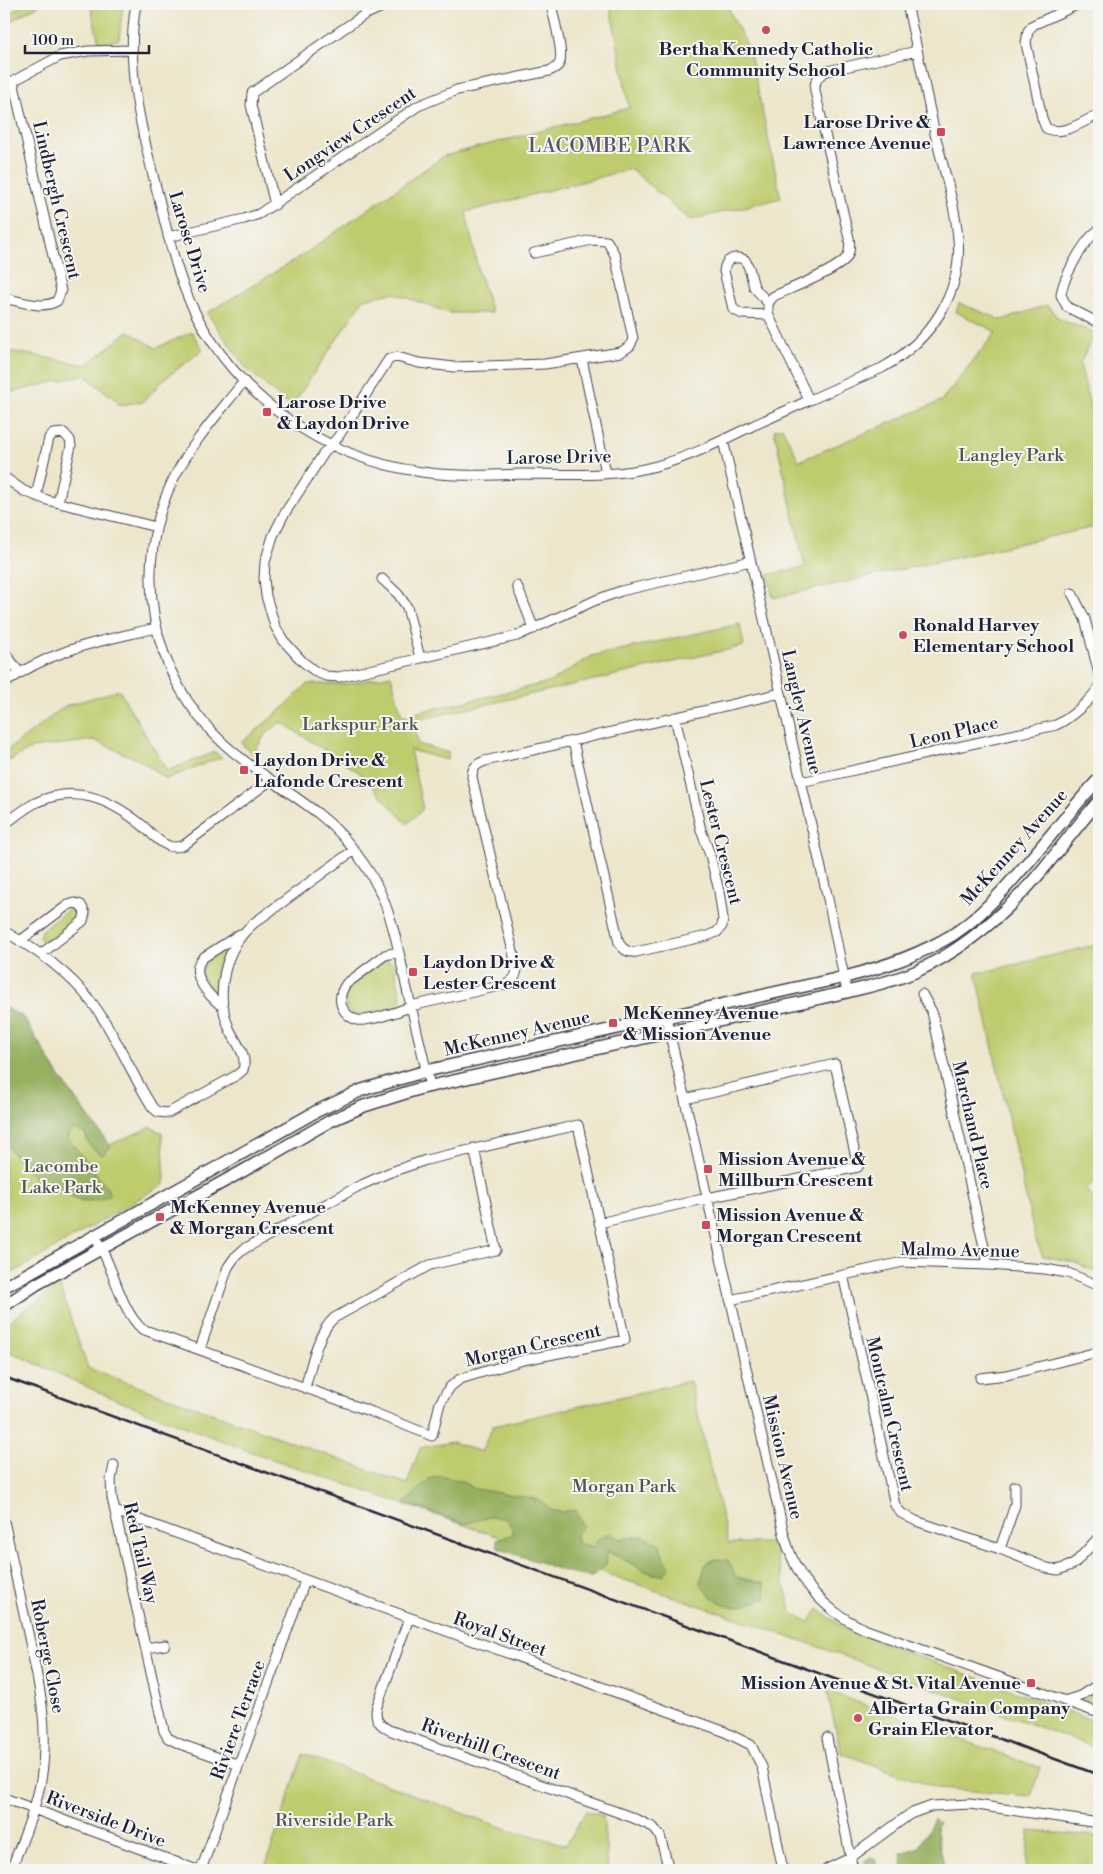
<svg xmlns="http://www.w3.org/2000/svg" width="1103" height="1874" viewBox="0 0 1103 1874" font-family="'Libre Bodoni',serif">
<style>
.green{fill:#becc6e;stroke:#707754}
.forest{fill:#96b061;stroke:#5c694e}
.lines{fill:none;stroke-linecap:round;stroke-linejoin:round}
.minor-casing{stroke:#403f51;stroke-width:11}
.major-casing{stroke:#403f51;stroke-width:14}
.minor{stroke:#fff;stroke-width:9}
.major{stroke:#fff;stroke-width:11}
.rail{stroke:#22223b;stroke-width:2.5}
.poi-dot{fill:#d1495b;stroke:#f6f6f2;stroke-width:2}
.labels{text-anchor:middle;stroke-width:4;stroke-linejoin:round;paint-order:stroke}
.poi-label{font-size:18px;font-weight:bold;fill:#22223b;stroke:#f6f6f2;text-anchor:start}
.street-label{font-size:18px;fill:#22223b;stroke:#f6f6f2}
.park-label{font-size:18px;fill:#51554a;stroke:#f6f6f2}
.neighbourhood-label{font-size:19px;letter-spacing:1px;fill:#5b506d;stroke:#f6f6f2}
</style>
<rect width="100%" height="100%" fill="#f6f6f2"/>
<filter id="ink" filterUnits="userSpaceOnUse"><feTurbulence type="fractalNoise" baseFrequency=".02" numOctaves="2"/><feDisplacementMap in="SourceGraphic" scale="10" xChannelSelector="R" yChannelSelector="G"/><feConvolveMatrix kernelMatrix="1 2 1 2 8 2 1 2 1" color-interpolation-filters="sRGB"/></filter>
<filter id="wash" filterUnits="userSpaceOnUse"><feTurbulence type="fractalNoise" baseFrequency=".0096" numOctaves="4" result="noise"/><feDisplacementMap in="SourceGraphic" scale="20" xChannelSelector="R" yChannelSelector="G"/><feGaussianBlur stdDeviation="1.12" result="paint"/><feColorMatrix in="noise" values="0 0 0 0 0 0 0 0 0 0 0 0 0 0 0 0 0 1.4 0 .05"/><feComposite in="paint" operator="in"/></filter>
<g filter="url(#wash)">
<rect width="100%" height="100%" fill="#ede6cb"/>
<path class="green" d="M25 4H41L4 25V16Z
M90 4H123L119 39 114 41 99 43Z
M610 4H728L730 12 749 49 781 198 690 220 631 169 466 212 478 270 492 313H450L393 293 364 299 291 407 246 368 207 313 303 255 444 156 629 108Z
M959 303 1002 320 1047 305 1059 319 1095 333 1080 363 1099 446V526L773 598 768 575 805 567 774 430 782 427 799 461 941 401 996 332 956 312Z
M128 331 156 348 192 332 203 350 163 380 143 402 119 405 117 401 84 375 4 394V350L87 365Z
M740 624 744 646 413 721 418 744 449 753 447 760 410 750 423 809 407 824 360 773 281 722 265 735 253 754 241 743 282 709 307 684H348L391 675 402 716 550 682 592 656Z
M119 690 167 771 215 752 222 757 166 779 141 761 94 740 32 748 4 764V753L65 706Z
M75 908 79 912 78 919 48 942 41 940 39 937 42 930 69 909Z
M1099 944V1177L1086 1190 1099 1204V1273L1073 1262 1043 1256 1035 1238 976 972H984Z
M221 950 224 952 217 972 216 990 212 992C194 970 202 964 221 950Z
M387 960 394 964 402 1003 399 1006 361 1015C355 1015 348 1013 346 1006 344 1001 344 995 347 991 350 984 379 963 387 960Z
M4 1007 23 1017 61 1079 109 1145 151 1127 157 1131 162 1132 165 1178 164 1184 4 1278Z
M59 1285 88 1368 407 1484 420 1448 452 1442 481 1452 493 1426 690 1381 728 1543H773L792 1613 809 1622 818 1609 847 1630 1099 1723V1749L791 1637 243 1449 114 1399 4 1349V1325Z
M1099 1689V1705L1083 1701 1084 1699Z
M827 1691 1040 1768 1031 1796 937 1788 841 1753Z
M303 1754 498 1826 566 1845 586 1811 603 1816 608 1870H264Z
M1029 1831 1099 1836V1870H1026Z"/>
<path class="forest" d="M4 1007 23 1017 61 1079 111 1147 102 1155 89 1145 85 1134 73 1129 67 1137 108 1189 109 1195 99 1200 82 1201 69 1195 45 1189 4 1143Z
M440 1476 461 1481 475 1489 532 1498 544 1503 551 1510 561 1512 576 1510 583 1527 576 1534 577 1543 593 1547 598 1539 609 1533 620 1539 642 1536 660 1544 663 1557 670 1567 663 1575 652 1574 607 1551 606 1565 592 1577C569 1575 557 1568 536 1561 522 1556 512 1554 498 1548L497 1540 513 1534 512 1527 506 1518 490 1517 464 1524 405 1503 429 1479Z
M715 1559 728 1560 736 1577 764 1583 766 1599C758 1600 742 1607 735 1607 719 1607 709 1595 700 1583L706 1563Z
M934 1819 939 1824 936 1827 945 1870H903L901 1853 919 1847Z
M871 1857 875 1859 878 1870H865V1861Z"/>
</g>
<g filter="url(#ink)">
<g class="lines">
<defs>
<path id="minor" d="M136 4C123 76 147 149 164 219 171 247 178 275 190 302 233 395 321 458 422 472 454 477 488 475 520 474 565 474 613 478 656 466 690 457 721 441 752 426 795 407 838 387 882 368 929 342 963 294 958 238 955 204 944 171 936 138 926 93 917 48 907 4
M1079 4 1033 25 1028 31 1026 43 1042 118 1046 128C1063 137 1084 121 1099 114
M4 86 60 56 88 51 131 50
M275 205 251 105 252 93 343 29 364 15 389 4
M1099 230C1085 238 1063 278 1061 295L1067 307 1099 323
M168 237 244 219 259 214 418 106 457 90 549 71C553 69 557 68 559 64 565 55 553 16 551 4
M534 253 592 240 607 241 615 255 632 334 633 339 630 346 621 352 545 364 454 367 419 363 397 357 389 359 338 437 324 453 283 516 273 536 265 562 264 579 266 596 275 626 283 640 302 661 316 672 326 676 339 677 517 636 596 600 621 591 751 561
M4 298C20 301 42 310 57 301L61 291 13 81
M768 303 754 287 749 268 745 260C735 255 725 259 724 271L733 309 742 314 769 315
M582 359 606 473
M244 381C220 412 193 441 175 476 130 564 149 675 223 743 252 770 288 790 320 815 337 828 352 846 364 864 390 900 397 943 406 985 414 1019 422 1052 430 1086
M809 400 769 316C767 308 767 302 774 296 789 289 839 270 847 257 850 252 850 245 849 238L815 91C814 81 819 74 827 71L917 51
M723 440 828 899 847 992
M4 477 24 491 47 500 156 527
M36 496 49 438 53 434 64 433 70 440 71 446 58 502
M382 579 398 594 407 607 420 658
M517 586 534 629
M1072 593 1085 619 1099 674
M4 651 19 672
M4 684C50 649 101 641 156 628
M573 741 619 943C623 950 628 953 636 952L707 936 717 932 722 926 723 919 719 891 710 855 701 830 675 717
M801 782 1056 725C1069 719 1093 699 1099 686
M4 825C14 817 24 809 35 803 75 784 110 799 142 825 150 832 159 843 169 846 174 848 179 847 184 845L271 780
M4 931C38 951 69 972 93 1004 117 1036 131 1074 153 1108L158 1112 168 1113 237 1075 243 1070C248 1054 235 1042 229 1028 214 992 225 947 254 923L354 850
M20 941 68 905 75 903 81 905 85 913 83 921 41 954
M399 952 385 955 346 984C341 991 339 999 342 1007 345 1013 350 1018 357 1020 368 1022 401 1011 411 1006L504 985C512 982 516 978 517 969L472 777C472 767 477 764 485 761L781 693
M922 994 932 1012 988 1265
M224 1008C210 997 186 973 204 957L240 934
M666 1017 784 1534C795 1578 823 1610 864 1629L1099 1713
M599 1223 707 1198 858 1167 835 1064 685 1099
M94 1236C114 1264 118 1307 142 1329L372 1412 432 1436 440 1403 450 1387 460 1379 523 1360 625 1340 578 1125 426 1160 388 1173 357 1187 244 1249 235 1257 228 1267 200 1349
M843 1275 895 1505 901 1513 916 1521 1000 1549 1047 1568 1058 1570 1074 1564 1099 1537
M730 1300 903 1262 988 1265 1045 1269 1068 1273 1099 1286
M980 1378 1007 1375 1097 1352 1099 1350
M305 1388C311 1367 317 1333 334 1318L430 1265 496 1250 474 1148
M114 1465 111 1480 112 1498 164 1731 168 1738 180 1744 239 1765
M115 1511 723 1731 751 1745 762 1767 783 1870
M4 1521C12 1558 20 1595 28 1633 39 1684 50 1727 41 1780 35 1812 22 1841 11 1870
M1000 1549 1015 1505V1486
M409 1618 377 1706C374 1718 378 1724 389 1730L631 1817 653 1827 660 1836 669 1870
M146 1648 165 1645
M1064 1701 1080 1696 1099 1684
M827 1738 853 1870
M4 1798 197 1870
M827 1869 850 1858 910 1814 932 1806 970 1804 1099 1823
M201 1870 305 1581"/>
<path id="major" d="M4 1287 317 1111 362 1090 426 1071 845 977C884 967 920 955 954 934 983 915 1007 886 1030 860 1053 833 1075 805 1099 779
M4 1306 37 1284 243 1171 330 1121 364 1106 418 1089 847 992C871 986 895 981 917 971 956 953 991 925 1021 894 1049 865 1072 831 1099 801"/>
</defs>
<use href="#minor" class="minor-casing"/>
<use href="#major" class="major-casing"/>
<use href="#minor" class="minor"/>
<use href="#major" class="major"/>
<path class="rail" d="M4 1377 1099 1775"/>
</g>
</g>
<g class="poi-dot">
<circle cx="766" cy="30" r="5"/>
<rect x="936" y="127" width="10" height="10" rx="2.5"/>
<rect x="262" y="407" width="10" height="10" rx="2.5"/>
<circle cx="903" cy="635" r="5"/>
<rect x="239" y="765" width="10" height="10" rx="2.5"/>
<rect x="408" y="967" width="10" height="10" rx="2.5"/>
<rect x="608" y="1018" width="10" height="10" rx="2.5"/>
<rect x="703" y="1164" width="10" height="10" rx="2.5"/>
<rect x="155" y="1212" width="10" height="10" rx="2.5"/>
<rect x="701" y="1220" width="10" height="10" rx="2.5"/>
<rect x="1026" y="1678" width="10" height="10" rx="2.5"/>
<circle cx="858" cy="1718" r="5"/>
</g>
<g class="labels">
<g class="poi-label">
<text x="766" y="55" text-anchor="middle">Bertha Kennedy Catholic<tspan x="766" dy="21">Community School</tspan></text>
<text x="931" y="128" text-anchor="end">Larose Drive &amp;<tspan x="931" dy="21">Lawrence Avenue</tspan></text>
<text x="277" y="408">Larose Drive<tspan x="277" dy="21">&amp; Laydon Drive</tspan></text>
<text x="913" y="631">Ronald Harvey<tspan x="913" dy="21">Elementary School</tspan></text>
<text x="254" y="766">Laydon Drive &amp;<tspan x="254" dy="21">Lafonde Crescent</tspan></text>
<text x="423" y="968">Laydon Drive &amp;<tspan x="423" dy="21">Lester Crescent</tspan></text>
<text x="623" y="1019">McKenney Avenue<tspan x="623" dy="21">&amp; Mission Avenue</tspan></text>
<text x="718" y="1165">Mission Avenue &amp;<tspan x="718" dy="21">Millburn Crescent</tspan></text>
<text x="170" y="1213">McKenney Avenue<tspan x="170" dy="21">&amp; Morgan Crescent</tspan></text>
<text x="716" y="1221">Mission Avenue &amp;<tspan x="716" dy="21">Morgan Crescent</tspan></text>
<text x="1021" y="1689" text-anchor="end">Mission Avenue &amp; St. Vital Avenue</text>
<text x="868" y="1714">Alberta Grain Company<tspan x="868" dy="21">Grain Elevator</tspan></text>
</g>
<g class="street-label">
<text transform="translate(350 134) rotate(-34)" y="6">Longview Crescent</text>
<text transform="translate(57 200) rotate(77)" y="6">Lindbergh Crescent</text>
<text transform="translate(190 242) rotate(73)" y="6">Larose Drive</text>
<text transform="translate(559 457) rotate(-1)" y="6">Larose Drive</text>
<text transform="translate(802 712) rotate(77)" y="6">Langley Avenue</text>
<text transform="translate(954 732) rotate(-13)" y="6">Leon Place</text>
<text transform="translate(721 842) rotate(76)" y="6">Lester Crescent</text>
<text transform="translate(1014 847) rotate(-48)" y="6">McKenney Avenue</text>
<text transform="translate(517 1033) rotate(-13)" y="6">McKenney Avenue</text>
<text transform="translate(973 1125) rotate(77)" y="6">Marchand Place</text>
<text transform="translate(960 1250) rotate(1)" y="6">Malmo Avenue</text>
<text transform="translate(533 1345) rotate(-13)" y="6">Morgan Crescent</text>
<text transform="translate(890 1414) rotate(77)" y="6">Montcalm Crescent</text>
<text transform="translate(783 1457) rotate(77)" y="6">Mission Avenue</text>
<text transform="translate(141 1553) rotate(77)" y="6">Red Tail Way</text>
<text transform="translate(500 1634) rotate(20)" y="6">Royal Street</text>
<text transform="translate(48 1656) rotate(79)" y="6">Roberge Close</text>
<text transform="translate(238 1720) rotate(-70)" y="6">Riviere Terrace</text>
<text transform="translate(491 1749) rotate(20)" y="6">Riverhill Crescent</text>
<text transform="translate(106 1819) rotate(21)" y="6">Riverside Drive</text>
</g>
<g class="park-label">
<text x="1011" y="461">Langley Park</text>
<text x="360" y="730">Larkspur Park</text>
<text x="61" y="1172">Lacombe<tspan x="61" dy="21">Lake Park</tspan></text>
<text x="624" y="1492">Morgan Park</text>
<text x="334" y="1826">Riverside Park</text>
</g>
<g class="neighbourhood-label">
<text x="610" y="152">LACOMBE PARK</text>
</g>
</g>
<rect width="1103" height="1874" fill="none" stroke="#f6f6f2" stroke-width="20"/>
<path d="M25 45v8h124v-8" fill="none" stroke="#22223b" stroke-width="2.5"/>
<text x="32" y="45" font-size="15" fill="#22223b" stroke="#f6f6f2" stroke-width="4" paint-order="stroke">100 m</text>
</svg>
